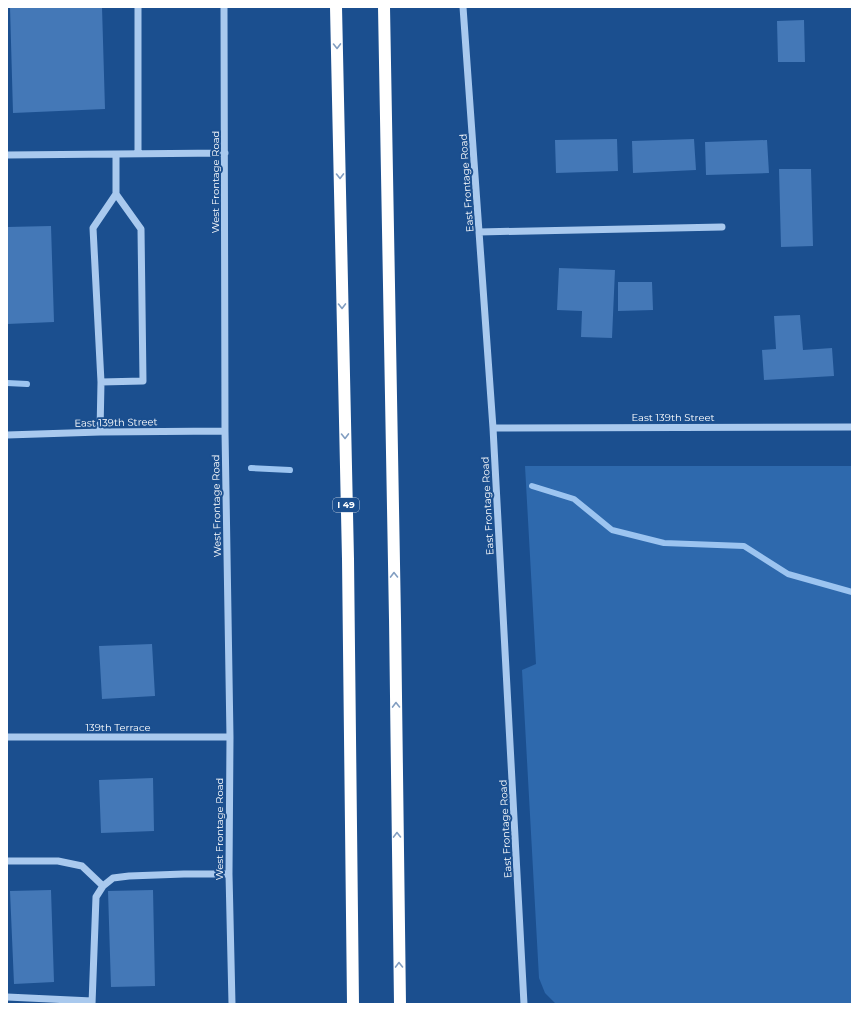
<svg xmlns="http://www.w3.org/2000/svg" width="859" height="1011" viewBox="0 0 859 1011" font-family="Montserrat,sans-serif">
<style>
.green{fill:#2e69ad}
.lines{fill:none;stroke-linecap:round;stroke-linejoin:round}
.stream{stroke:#9cc4f0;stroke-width:6}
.building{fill:#4478b7}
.minor{stroke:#a9c9ee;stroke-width:7}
.highway{stroke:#fff;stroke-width:12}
.oneway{stroke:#829ec1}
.labels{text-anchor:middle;stroke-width:4;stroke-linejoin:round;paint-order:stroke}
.shield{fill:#1b4f8f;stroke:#bbcadd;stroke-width:1}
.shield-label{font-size:9px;font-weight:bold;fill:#fff}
.street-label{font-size:10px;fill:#fff;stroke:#1b4f8f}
</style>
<rect width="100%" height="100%" fill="#1b4f8f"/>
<path class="green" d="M525 466H852V1004H556L545 993 539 978 522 670 536 664Z"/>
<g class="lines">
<path class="stream" d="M7 383 27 384
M251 468 290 470
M532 486 574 499 612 530 664 543 744 546 788 574 852 592"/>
</g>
<path class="building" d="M10 7H102L105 109 13 113Z
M804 20 805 62H778L777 21Z
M617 139 618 171 556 173 555 140Z
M694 139 696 170 633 173 632 141Z
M767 140 769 173 706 175 705 142Z
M779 169H811L813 246 781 247Z
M51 226 54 322 7 324V227Z
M559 268 615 270 612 338 581 337 582 311 557 310Z
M618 282H652L653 310 618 311Z
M800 315 803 350 832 348 834 376 764 380 762 350 776 349 774 316Z
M152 644 155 696 102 699 99 646Z
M153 778 154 831 101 833 99 780Z
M51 890 54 982 14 984 10 891Z
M153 890 155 986 111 987 108 891Z"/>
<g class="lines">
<path class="minor" d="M138 7V154
M224 7 225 431 230 737 229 874 232 1004
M463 7 493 428 524 1004
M7 155 225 153
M479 232 722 227
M101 382 143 381 141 229 116 194
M493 428 852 427
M100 432 101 382 93 228 116 194V154
M7 435 100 432 225 431
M7 737H230
M7 861H58L82 866 103 886
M7 997 92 1001
M92 1004 96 897 103 886 113 878 129 876 184 874H229"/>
<path class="highway" d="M336 7 348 559 353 1004
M384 7 395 619 400 1004"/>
</g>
<defs><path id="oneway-chevron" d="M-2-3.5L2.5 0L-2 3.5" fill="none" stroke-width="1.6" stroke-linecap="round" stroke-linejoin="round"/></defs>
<g class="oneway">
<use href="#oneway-chevron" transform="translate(337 46) rotate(89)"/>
<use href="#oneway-chevron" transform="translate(340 176) rotate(89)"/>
<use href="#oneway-chevron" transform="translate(342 306) rotate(89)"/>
<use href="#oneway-chevron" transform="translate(345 436) rotate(89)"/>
<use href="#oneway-chevron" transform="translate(394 575) rotate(-91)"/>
<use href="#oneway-chevron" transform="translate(396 705) rotate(-91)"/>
<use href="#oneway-chevron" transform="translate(397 835) rotate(-91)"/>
<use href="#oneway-chevron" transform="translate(399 965) rotate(-91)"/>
</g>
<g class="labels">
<rect class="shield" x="333" y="498" width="26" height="14" rx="3"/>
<g class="shield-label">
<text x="346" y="508">I 49</text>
</g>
<g class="street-label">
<text transform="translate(215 182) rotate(-90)" y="4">West Frontage Road</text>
<text transform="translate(466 183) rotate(-94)" y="4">East Frontage Road</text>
<text x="673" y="421">East 139th Street</text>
<text transform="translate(116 422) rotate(-1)" y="4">East 139th Street</text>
<text transform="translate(216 506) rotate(-91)" y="4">West Frontage Road</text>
<text transform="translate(487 506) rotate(-93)" y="4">East Frontage Road</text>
<text x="118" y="731">139th Terrace</text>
<text transform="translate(219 829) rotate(-90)" y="4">West Frontage Road</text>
<text transform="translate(505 829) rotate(-93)" y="4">East Frontage Road</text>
</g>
</g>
<rect width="859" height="1011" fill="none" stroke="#ffffff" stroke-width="16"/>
</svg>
